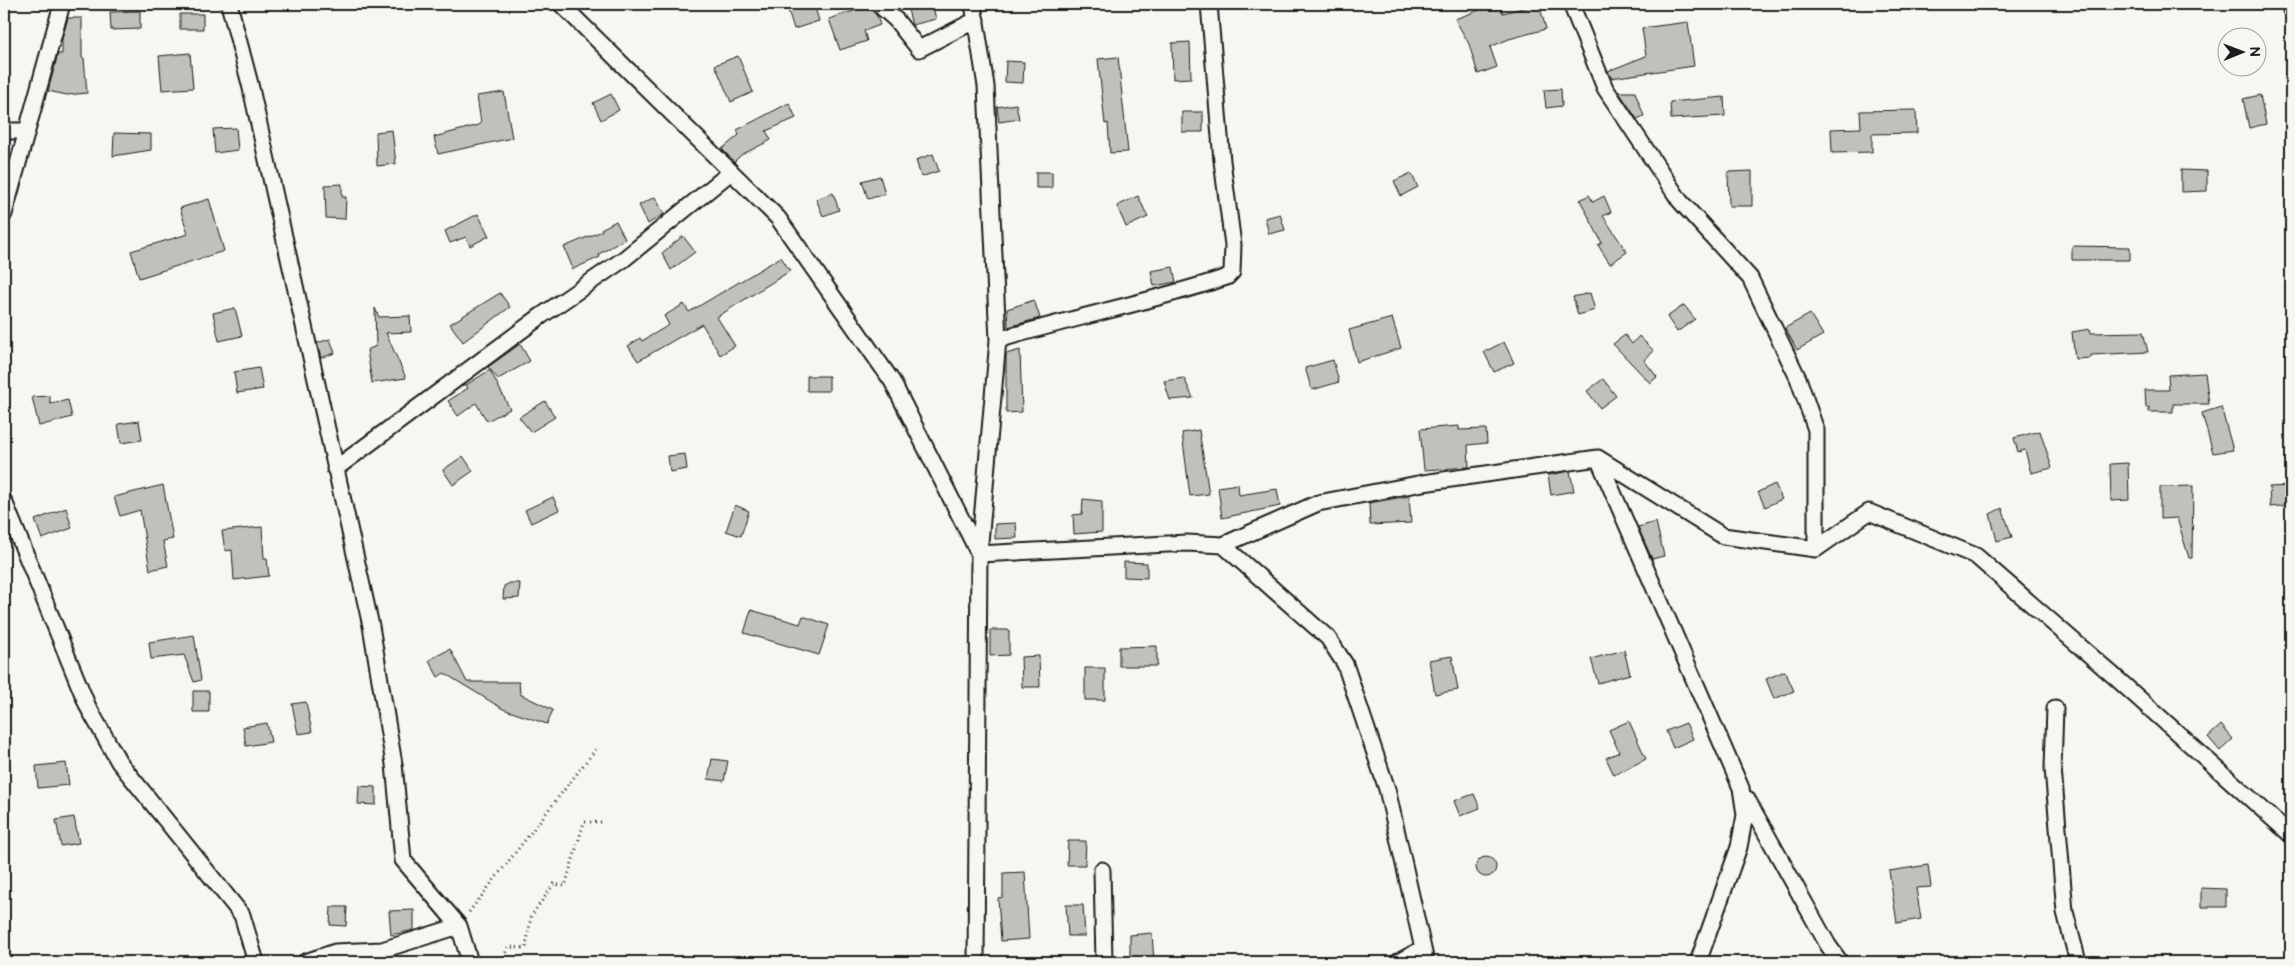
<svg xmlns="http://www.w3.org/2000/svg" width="2295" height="966" viewBox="0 0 2295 966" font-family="'Balsamiq Sans',sans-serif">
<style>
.building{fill:#c0c0bd;stroke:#1c1c1c}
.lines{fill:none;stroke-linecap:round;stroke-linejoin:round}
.street-casing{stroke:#1c1c1c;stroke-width:19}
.path{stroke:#1c1c1c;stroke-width:3;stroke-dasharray:1 4;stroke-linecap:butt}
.street{stroke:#f6f6f2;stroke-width:15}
</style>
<rect width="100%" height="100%" fill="#f6f6f2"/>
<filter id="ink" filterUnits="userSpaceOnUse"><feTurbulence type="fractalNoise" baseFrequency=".02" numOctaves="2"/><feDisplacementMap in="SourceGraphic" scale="10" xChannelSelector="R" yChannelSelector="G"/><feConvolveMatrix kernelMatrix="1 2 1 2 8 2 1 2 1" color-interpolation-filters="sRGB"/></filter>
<g filter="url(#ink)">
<path class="building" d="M807 4H814L819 21 794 29 788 10Z
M932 4 936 19 912 25 908 10Z
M1496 4H1499L1503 13 1539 4 1546 29 1509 39 1490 47 1497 67 1478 74 1469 44 1455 19Z
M869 6 877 16 880 25 864 31 867 41 840 50 829 19Z
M140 11V29L111 30 110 12Z
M180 14H203V29H180Z
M68 18H82V58H84L87 93 67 95 48 91 58 54H62V39Z
M1688 22 1694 66 1611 78 1608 71 1646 56 1642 28Z
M1190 42 1191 78 1173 79 1172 43Z
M190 53 193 88 162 90 159 56Z
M738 56 753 92 731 102 715 65Z
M1118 57 1128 152 1110 153 1108 123 1105 124 1098 59Z
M1006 61 1024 62 1023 83 1005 82Z
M1561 89 1562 106 1546 108 1544 90Z
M504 92 512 138 438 154 434 137 479 125 481 123 477 96Z
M1619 92H1635L1644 116 1637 119Z
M611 94 619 110 601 120 593 103Z
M2260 95 2266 124 2249 128 2243 99Z
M1724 97 1725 116 1671 119 1670 102Z
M789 103 796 118 766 131 771 140 741 155 734 162 722 149 739 135 737 130Z
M1016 104 1019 119 999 122 997 107Z
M1916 110 1917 133 1872 134V152L1832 153 1831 129 1861 128 1860 111Z
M1182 112H1203V132H1182Z
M236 128 238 150 215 153 213 129Z
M392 130 396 164 377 166 376 132Z
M114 133 151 134V150L113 156Z
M933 154 939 171 921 177 916 160Z
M2181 170 2207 171V191L2181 192Z
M1752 171V206H1729L1728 172Z
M1036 172H1052V188H1036Z
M1411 173 1418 187 1401 196 1394 181Z
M880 176 885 194 868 199 862 181Z
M342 184V197H346L345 219 326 218 325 185Z
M833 193 839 210 823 216 816 199Z
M1589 195 1593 202 1604 196 1611 212 1603 216 1627 252 1610 264 1598 245 1602 243 1580 200Z
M1138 196 1148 217 1126 227 1117 206Z
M655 197 664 214 648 224 639 205Z
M209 199 224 251 139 278 131 251 188 234 180 208Z
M478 214 489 236 470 246 466 237 450 243 445 231Z
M1280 214 1285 230 1269 234 1265 218Z
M616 221 625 239 599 254 600 257 573 269 564 247 602 231 601 229Z
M683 236 695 252 671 270 662 253Z
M2072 246 2130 247V260H2072Z
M781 257 790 271 717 317 735 346 720 355 702 324 638 361 628 346 640 338 642 341 669 325 664 316 684 304 689 312Z
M1173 267 1176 282 1154 286 1151 271Z
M500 293 510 307 463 342 450 324Z
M1590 293 1595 310 1578 315 1573 297Z
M1034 300 1040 318 1008 327 1007 309Z
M1684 305 1695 319 1677 332 1667 317Z
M235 308 242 336 219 341 213 313Z
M375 308 379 317 410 316 411 332 386 333 406 378 372 383 367 350 376 346Z
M1810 314 1823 335 1797 350 1785 328Z
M1392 318 1401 348 1357 362 1349 330Z
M2090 329 2091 333 2143 332 2148 352 2091 355V358L2075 359 2072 332Z
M1625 335 1632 344 1639 336 1654 351 1644 360 1657 377 1650 383 1613 344Z
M330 339 335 353 321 358 317 343Z
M1504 342 1514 363 1494 372 1484 352Z
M520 344 530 361 498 379 488 367Z
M1020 350 1022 412 1006 413V354Z
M1333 360 1339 382 1312 390 1305 368Z
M259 368 263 389 237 393 234 372Z
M490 370 510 409 487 421 476 403 458 416 448 401 468 388 466 385Z
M2205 373 2209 404H2173V412H2149V407L2146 408 2145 390H2169L2168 375Z
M807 376H829V391H807Z
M1184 378 1193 398 1170 400 1164 381Z
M1603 379 1616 396 1600 408 1587 391Z
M50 396V404L68 400 72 417 39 426 32 397Z
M545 401 555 417 531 432 519 417Z
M2221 407 2233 450 2213 453 2202 413Z
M139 421 142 440 121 443 118 424Z
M1459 426V430L1486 429 1487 443 1468 445 1469 467 1424 470 1420 429Z
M1199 430 1209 494 1190 496 1182 433Z
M2040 431 2052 468 2031 473 2025 450 2018 452 2014 438Z
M685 454 687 469 670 472 668 456Z
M463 456 473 471 453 485 443 470Z
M2128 463 2129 500 2111 501 2110 464Z
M1570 471 1574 491 1551 495 1548 475Z
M1238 484 1239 495 1277 489 1280 506 1222 518 1218 487Z
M1775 484 1782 499 1765 507 1758 492Z
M163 485 173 539 163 541 168 566 150 570 140 510 120 516 114 497Z
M2193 486 2192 558H2189L2177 518 2160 519V487Z
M2289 486 2290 505 2270 507 2269 487Z
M1409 496 1411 523 1370 525 1369 503Z
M553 497 559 510 531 523 525 510Z
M1083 499 1102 501V532L1074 534 1073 515 1082 514Z
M735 505 749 511 741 536 726 531Z
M66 508 72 528 42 539 35 520Z
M2002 508 2012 537 1997 541 1990 514Z
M1656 522 1664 556 1652 559 1638 527Z
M1016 523 1017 538 995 539V524Z
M262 527 264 558H267L269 576 234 580 232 550 225 551 222 531Z
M1124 562 1147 563V578L1124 577Z
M510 583H520L519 598 503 599 504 586Z
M751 610 800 624 803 616 829 625 819 655 744 633Z
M990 630H1009V655L990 656Z
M194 635 201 680 194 682 184 655 151 659 149 642Z
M1157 646V666H1119V647Z
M450 649 467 682H519L520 694 553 710 547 724 503 709 444 673 438 677 429 660Z
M1624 650 1630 674 1598 683 1591 659Z
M1039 656 1040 687H1022L1021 657Z
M1452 656 1458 690 1435 694 1429 660Z
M1085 668H1105V700H1085Z
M1785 671 1794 691 1774 699 1766 679Z
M193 691H209V712H193Z
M306 702 312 732 298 734 292 704Z
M1629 721 1646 759 1614 775 1606 758 1619 752 1609 730Z
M267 723 271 742 246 746 243 727Z
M1686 723 1693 739 1673 748 1666 731Z
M2221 725 2233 739 2220 751 2208 737Z
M712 759 728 761 724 781 708 779Z
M66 763 69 785 38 788 36 766Z
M359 786 376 787V805L358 804Z
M1474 794 1480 808 1460 816 1454 801Z
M74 817 79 843 61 846 56 820Z
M1068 841H1086L1085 865H1067Z
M1476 867a10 10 0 1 1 20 0a10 10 0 1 1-20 0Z
M1928 865 1931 887 1916 888 1921 919 1897 923 1889 871Z
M1025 872 1029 939 1001 941 998 898 1003 897V873Z
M2201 888 2226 889V907H2201Z
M1066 905H1083L1085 936H1068Z
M331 907H347L346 926 330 925Z
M414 910V930L391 935 389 911Z
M1152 933 1154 962H1130V935Z"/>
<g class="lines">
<defs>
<path id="street" d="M229 4 250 84 371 626 394 764 403 860 459 926 470 962
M561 4 778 218 892 381 979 554 1187 543 1223 545 1318 503 1423 483 1598 458 1723 536 1816 549 1869 512 1976 556 2115 677 2291 835
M878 4 896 20 919 49 976 20
M973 4 986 86 998 340 979 554 976 962
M1571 4 1605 88 1680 201 1750 278 1798 378 1816 430V549
M2289 4 2291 10
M4 131H25
M4 214 62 4
M998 340C1074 317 1151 302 1227 277L1232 272 1233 245 1222 161 1209 4
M1598 458 1741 788 1745 815 1739 847 1698 962
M335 469 541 316 624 259 731 172
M4 501 88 707 119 762 242 915 256 962
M1223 545 1328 638 1345 664 1387 789 1426 962
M2055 708 2053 768 2065 912 2078 962
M1747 799 1828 945 1840 962
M1102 870 1104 962
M305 962 335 952 382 950 459 926
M1398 962 1422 949"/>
</defs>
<use href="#street" class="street-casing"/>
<path class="path" d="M469 912 596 749
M502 962 508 947 526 948 531 916 554 884 565 886 584 822H602"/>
<use href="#street" class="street"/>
</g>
</g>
<rect width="2295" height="966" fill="none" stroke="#f6f6f2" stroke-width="20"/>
<rect x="10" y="10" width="2275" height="946" fill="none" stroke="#1c1c1c" stroke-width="2" filter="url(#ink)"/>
<g transform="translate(2242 52) rotate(89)"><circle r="24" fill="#f6f6f2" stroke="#9f9f9c"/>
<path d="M0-4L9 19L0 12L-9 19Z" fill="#1c1c1c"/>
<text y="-8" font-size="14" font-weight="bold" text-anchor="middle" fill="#1c1c1c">N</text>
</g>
</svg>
